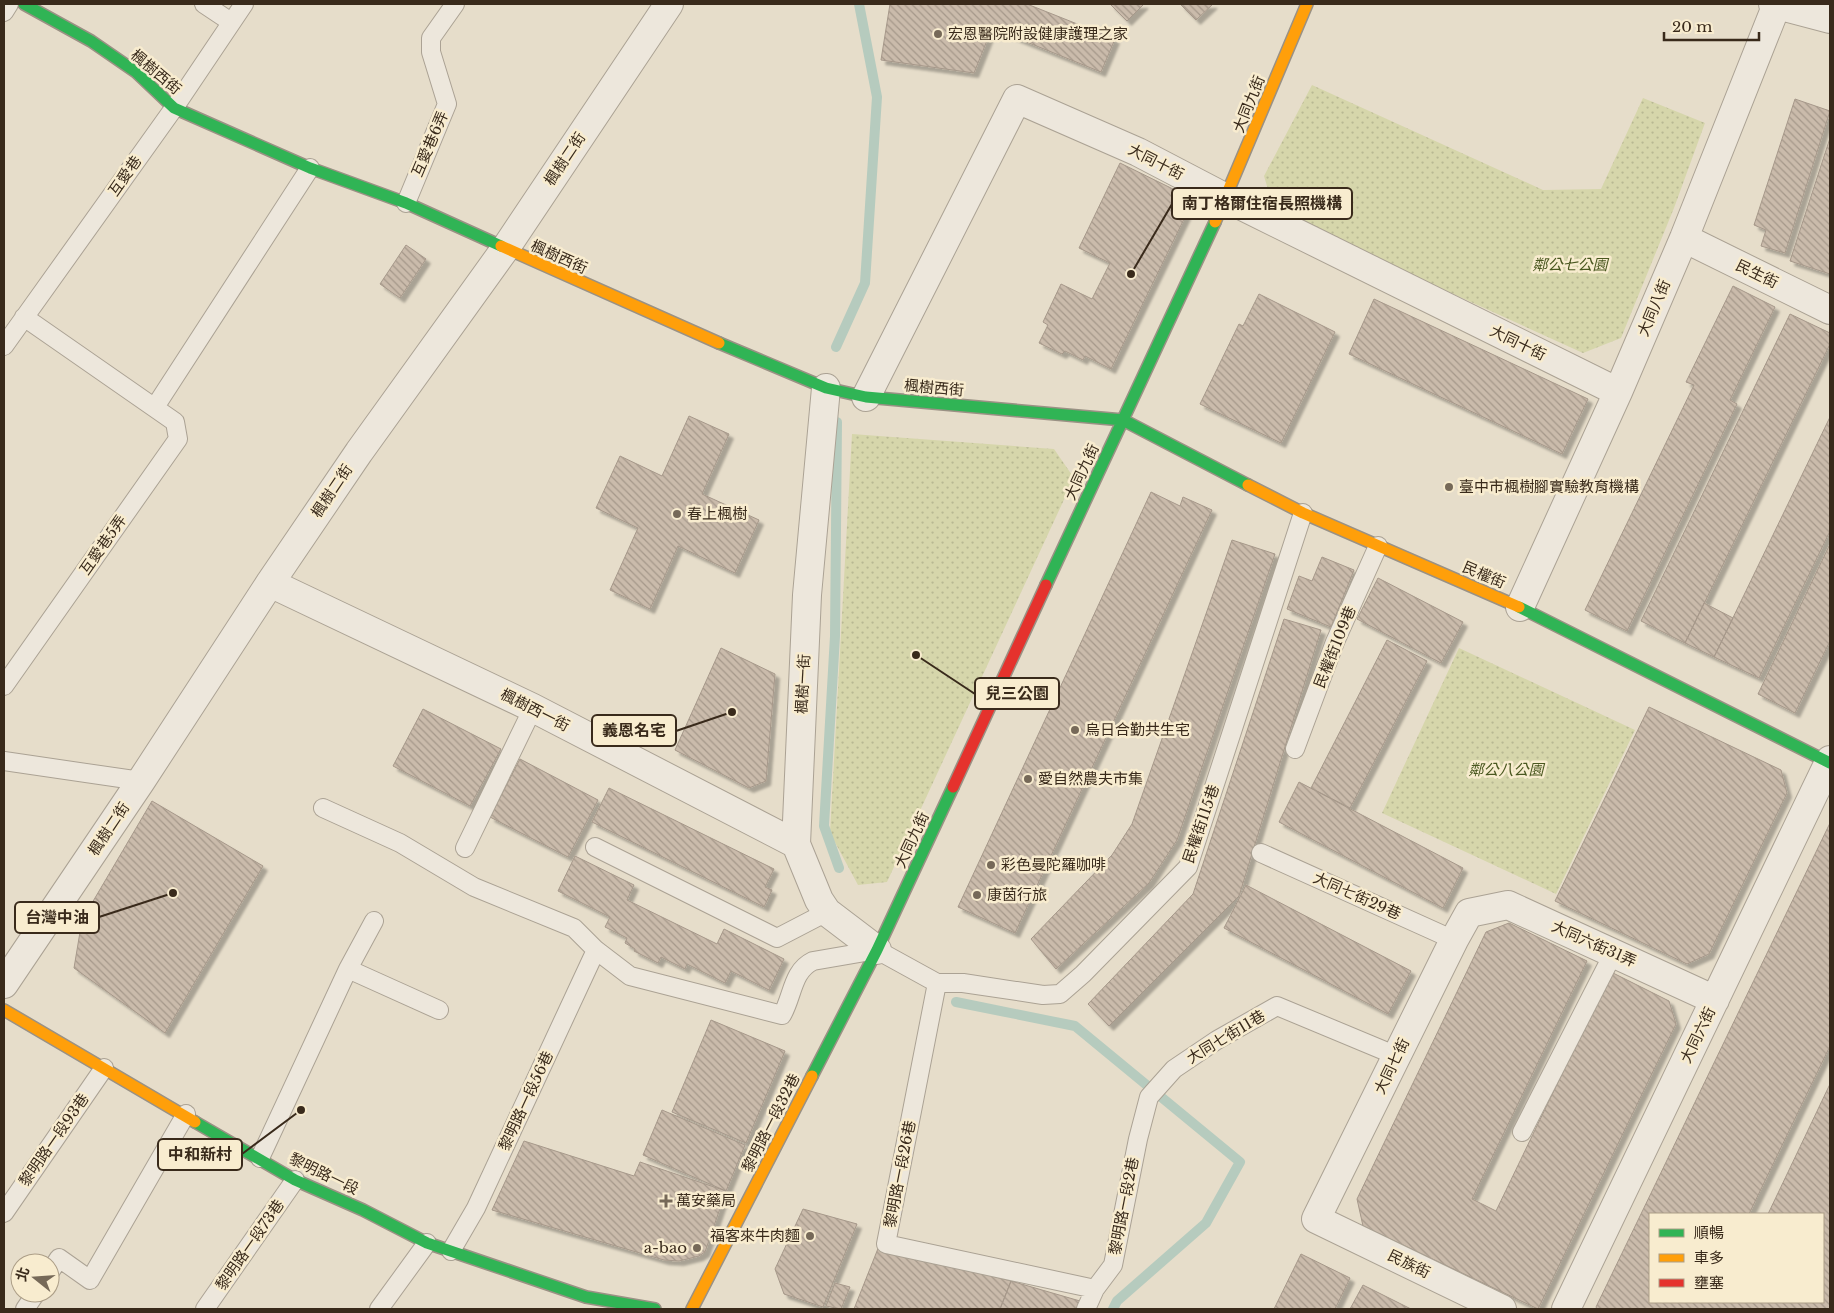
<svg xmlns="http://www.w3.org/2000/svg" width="1834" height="1313" viewBox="0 0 1834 1313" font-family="'Libre Baskerville','Noto Sans TC',serif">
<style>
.green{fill:url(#green-dots)}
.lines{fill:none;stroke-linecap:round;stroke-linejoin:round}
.stream{stroke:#b6cbbe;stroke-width:10}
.building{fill:url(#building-back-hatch);stroke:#a6988a;filter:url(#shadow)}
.lane-casing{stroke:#aba294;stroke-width:20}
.street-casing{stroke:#aba294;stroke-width:30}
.fast-casing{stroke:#9a9184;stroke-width:14}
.slow-casing{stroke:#9a9184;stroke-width:14}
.jam-casing{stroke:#9a9184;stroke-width:14}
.lane{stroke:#ede7dc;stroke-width:18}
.street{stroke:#ede7dc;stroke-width:28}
.fast{stroke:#30b455;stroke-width:11}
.slow{stroke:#ff9f0a;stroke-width:11}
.jam{stroke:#e5322d;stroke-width:11}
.poi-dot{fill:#766958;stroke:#f8eccf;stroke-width:2}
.labels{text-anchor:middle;stroke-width:5;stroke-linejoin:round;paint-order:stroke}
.poi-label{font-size:15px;fill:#392a1b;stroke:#f8eccf;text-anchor:start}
.street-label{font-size:15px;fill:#392a1b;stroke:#f8eccf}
.park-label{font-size:15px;font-style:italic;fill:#4a5820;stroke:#f8eccf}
.leader{fill:none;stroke:#392a1b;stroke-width:2}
.callout-dot{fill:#392a1b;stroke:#f8eccf;stroke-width:2}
.callout{fill:#f8eccf;stroke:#392a1b;stroke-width:2}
.callout-label{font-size:16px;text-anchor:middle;font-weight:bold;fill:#392a1b}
</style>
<defs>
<pattern id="green-dots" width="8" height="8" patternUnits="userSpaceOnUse" patternTransform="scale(1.25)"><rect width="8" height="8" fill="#d6d6ab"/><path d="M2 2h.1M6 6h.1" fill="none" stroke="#b8b893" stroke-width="1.8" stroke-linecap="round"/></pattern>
<pattern id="building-back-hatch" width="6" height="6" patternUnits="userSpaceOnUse" patternTransform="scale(1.25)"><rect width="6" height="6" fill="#cabbab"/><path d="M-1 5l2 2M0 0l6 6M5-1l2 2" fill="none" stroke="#a5988a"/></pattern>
<filter id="shadow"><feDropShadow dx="4.5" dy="4.5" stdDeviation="1" flood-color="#0004"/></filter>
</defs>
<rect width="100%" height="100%" fill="#e6ddca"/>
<path class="green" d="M1312 85 1543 190 1601 189 1643 98 1705 123 1674 208 1621 338 1583 353 1275 213 1264 176Z
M852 434 1054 449 1074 478 887 882 858 885 830 833Z
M1459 648 1635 730 1556 894 1382 813Z"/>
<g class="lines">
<path class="stream" d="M836 347 865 283 877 97 859 4
M837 422 835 636 824 826 839 868
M956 1002 1075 1026 1240 1162 1206 1223 1117 1301 1113 1309"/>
</g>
<path class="building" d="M890 4H1027L1115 39 1101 72 992 28 974 73 881 60Z
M1110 4H1144L1127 21Z
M1180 4H1213L1196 20Z
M1795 99 1830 111 1785 253 1761 246 1766 230 1754 225Z
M1830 138V274L1790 261Z
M1120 163 1173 189 1186 215 1111 369 1085 356 1083 360 1065 351 1062 354 1039 343 1048 325 1043 322 1061 284 1092 299 1110 263 1079 248Z
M406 245 426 259 400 298 380 284Z
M1733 286 1775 307 1730 400 1737 404 1627 631 1585 610 1694 385 1686 382Z
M1259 294 1335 332 1281 443 1200 404 1239 324 1243 326Z
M1374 299 1588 399 1562 454 1349 354Z
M1790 314 1830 333V344L1685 643 1641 621Z
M689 416 729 434 702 494 759 520 735 573 678 546 650 609 610 590 638 528 596 508 620 456 662 476Z
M1830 417V531L1759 678 1714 657Z
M1151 492 1180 506 1183 497 1212 510 1015 933 958 907Z
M1232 540 1275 554 1177 840 1149 883 1056 969 1031 939 1112 855 1132 824Z
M1830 544V641L1795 713 1758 694Z
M1322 557 1354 570 1331 627 1287 609 1299 576 1312 581Z
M1378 578 1463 622 1441 663 1357 619Z
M1704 603 1733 618 1714 657 1685 643Z
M1284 619 1321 630 1239 896 1109 1026 1088 1004 1193 894Z
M1387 640 1427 661 1350 808 1311 788Z
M721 648 775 674 766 781 749 788 675 750Z
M1649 707 1781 770 1787 793 1709 954 1687 964 1555 901Z
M423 709 501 749 470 806 393 766Z
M520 759 598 800 568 857 490 817Z
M1299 782 1463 868 1443 908 1279 822Z
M609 788 774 869 765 887 772 890 764 907 592 822Z
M152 801 263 866 165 1033 74 968 82 920Z
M1830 823V1046L1749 1214H1650V1302H1823V1214H1768L1830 1084V1309H1597L1596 1307Z
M575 856 634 885 627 900 717 944 724 929 784 959 769 990 731 971 725 983 687 964 685 969 661 957 658 963 634 951 635 949 625 943 627 938 605 927 610 917 558 891Z
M1246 885 1411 971 1388 1014 1224 928Z
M1509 923 1587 961 1472 1199 1496 1211 1611 972 1669 1001 1676 1024 1538 1309 1363 1226 1357 1199 1486 932Z
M711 1020 785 1051 746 1143 672 1112Z
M662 1110 745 1145 726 1191 643 1155Z
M524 1141 634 1176 640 1162 726 1191 705 1252 699 1256 679 1261 664 1260 492 1210Z
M803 1209 857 1224 823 1307 784 1294 775 1269Z
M879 1246 1011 1281 1000 1309H854Z
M1301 1254 1350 1278 1335 1309H1274Z
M1011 1281 1080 1301 1077 1309H1000Z
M835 1283 850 1287 841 1309 826 1306Z
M1363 1285 1411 1309H1350Z"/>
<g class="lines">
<defs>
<path id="lane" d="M204 4 231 22
M4 12 9 4
M406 203 447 104 431 52V38L455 4
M4 346 174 108 244 4
M155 407 310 168
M4 686 178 439 175 422 24 317
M1295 749 1335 642 1378 546
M4 761 141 781
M323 808 400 843 474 887 574 928 596 950 630 976 782 1015C793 996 792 971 813 961L877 950 937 983H963L1043 995 1060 994 1083 974 1188 867 1303 513
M595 847 777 938 827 912
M465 848 533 708
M1261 853 1454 940
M348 969 439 1010
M937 983 886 1244 1095 1289
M1522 1132 1614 952
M260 1158 348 969 374 921
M4 1213 104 1068
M451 1251 476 1208 596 950
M50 1272 59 1258 90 1280 186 1114
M25 1309 36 1293
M205 1309 295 1180
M379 1309 427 1243
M1086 1309 1095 1289 1113 1265 1138 1139 1149 1097 1174 1069 1217 1040 1277 1006 1397 1056"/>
<path id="street" d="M1773 4 1830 19
M1684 238 1830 310
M826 388 807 595 796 844 819 900 827 912 877 950
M866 397 1017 99 1138 152 1226 198 1618 392
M270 583 533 708 796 844
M1520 607 1618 392 1684 238 1777 4
M4 984 141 781 270 583 359 452 505 249 669 4
M1502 1309 1316 1219 1454 940 1469 913 1508 905 1715 1000
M1566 1309 1830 760"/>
<path id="fast" d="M24 4 91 41 136 72 174 108 310 168 406 203 501 246
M719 343 826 388 866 397 1123 420 1248 485
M1046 585 1215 222
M1519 607 1830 763
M812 1076 877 950 953 787
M195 1122 295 1180 363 1210 427 1243 586 1297 655 1309"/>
<path id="slow" d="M1215 222 1307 4
M501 246 719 343
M1248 485 1303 513 1519 607
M4 1010 195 1122
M692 1309 812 1076"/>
<path id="jam" d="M953 787 1046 585"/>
</defs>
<use href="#lane" class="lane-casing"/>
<use href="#street" class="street-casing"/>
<use href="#fast" class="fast-casing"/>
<use href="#slow" class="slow-casing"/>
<use href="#jam" class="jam-casing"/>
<use href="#lane" class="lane"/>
<use href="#street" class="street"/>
<use href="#fast" class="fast"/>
<use href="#slow" class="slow"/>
<use href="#jam" class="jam"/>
</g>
<g class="poi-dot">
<circle cx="938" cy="34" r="5"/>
<circle cx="1449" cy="487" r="5"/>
<circle cx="677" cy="514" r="5"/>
<circle cx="1075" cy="730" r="5"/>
<circle cx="1028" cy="779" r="5"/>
<circle cx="991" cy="865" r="5"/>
<circle cx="977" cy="895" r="5"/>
<path d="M663.5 1193.5h5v5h5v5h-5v5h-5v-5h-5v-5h5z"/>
<circle cx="810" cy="1236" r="5"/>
<circle cx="697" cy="1248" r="5"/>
</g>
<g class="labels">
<g class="poi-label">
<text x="948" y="39">宏恩醫院附設健康護理之家</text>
<text x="1459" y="492">臺中市楓樹腳實驗教育機構</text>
<text x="687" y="519">春上楓樹</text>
<text x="1085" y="735">烏日合勤共生宅</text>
<text x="1038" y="784">愛自然農夫市集</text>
<text x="1001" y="870">彩色曼陀羅咖啡</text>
<text x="987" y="900">康茵行旅</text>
<text x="676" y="1206">萬安藥局</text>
<text x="800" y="1241" text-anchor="end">福客來牛肉麵</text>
<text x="687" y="1253" text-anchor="end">a-bao</text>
</g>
<g class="street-label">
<text transform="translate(156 72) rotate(40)" y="5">楓樹西街</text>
<text transform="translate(1249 104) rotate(-68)" y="5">大同九街</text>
<text transform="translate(430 144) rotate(-67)" y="5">互愛巷6弄</text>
<text transform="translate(565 159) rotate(-56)" y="5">楓樹二街</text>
<text transform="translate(1156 162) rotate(27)" y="5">大同十街</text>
<text transform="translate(125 176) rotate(-55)" y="5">互愛巷</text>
<text transform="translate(559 257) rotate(24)" y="5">楓樹西街</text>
<text transform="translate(1757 274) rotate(26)" y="5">民生街</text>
<text transform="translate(1654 308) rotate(-67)" y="5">大同八街</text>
<text transform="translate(1518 343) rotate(26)" y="5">大同十街</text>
<text transform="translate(934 388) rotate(5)" y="5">楓樹西街</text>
<text transform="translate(1082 472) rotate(-65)" y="5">大同九街</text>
<text transform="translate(332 491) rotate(-56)" y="5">楓樹二街</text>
<text transform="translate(103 545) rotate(-55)" y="5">互愛巷5弄</text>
<text transform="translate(1484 575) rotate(23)" y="5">民權街</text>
<text transform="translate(1335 647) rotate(-68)" y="5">民權街109巷</text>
<text transform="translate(803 684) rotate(-87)" y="5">楓樹一街</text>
<text transform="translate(535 710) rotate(27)" y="5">楓樹西一街</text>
<text transform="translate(1201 824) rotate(-71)" y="5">民權街115巷</text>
<text transform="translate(109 829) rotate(-56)" y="5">楓樹二街</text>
<text transform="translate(912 840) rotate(-65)" y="5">大同九街</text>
<text transform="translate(1357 896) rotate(24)" y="5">大同七街29巷</text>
<text transform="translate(1594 944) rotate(24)" y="5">大同六街31弄</text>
<text transform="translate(1698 1035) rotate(-64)" y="5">大同六街</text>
<text transform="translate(1226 1037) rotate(-31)" y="5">大同七街11巷</text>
<text transform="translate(1392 1066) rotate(-64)" y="5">大同七街</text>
<text transform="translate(526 1101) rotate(-65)" y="5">黎明路一段56巷</text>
<text transform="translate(771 1123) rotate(-63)" y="5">黎明路一段32巷</text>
<text transform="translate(54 1140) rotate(-55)" y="5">黎明路一段93巷</text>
<text transform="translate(324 1174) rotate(26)" y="5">黎明路一段</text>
<text transform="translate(900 1174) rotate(-79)" y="5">黎明路一段26巷</text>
<text transform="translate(1124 1206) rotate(-79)" y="5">黎明路一段2巷</text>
<text transform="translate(250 1245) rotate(-55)" y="5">黎明路一段73巷</text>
<text transform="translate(1409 1264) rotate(26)" y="5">民族街</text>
</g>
<g class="park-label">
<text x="1570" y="270">鄰公七公園</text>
<text x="1506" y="775">鄰公八公園</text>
</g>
</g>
<path class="leader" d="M1131 274L1172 204M916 655L975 694M732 712L676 731M173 893L99 917M301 1110L242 1154"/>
<g class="callout-dot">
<circle cx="1131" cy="274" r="5"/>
<circle cx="916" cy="655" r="5"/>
<circle cx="732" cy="712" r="5"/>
<circle cx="173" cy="893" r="5"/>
<circle cx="301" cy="1110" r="5"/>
</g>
<g class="callout">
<rect x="1172" y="188" width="180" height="31" rx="5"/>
<rect x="975" y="678" width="84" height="31" rx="5"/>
<rect x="592" y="715" width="84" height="31" rx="5"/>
<rect x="15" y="902" width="84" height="31" rx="5"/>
<rect x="158" y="1139" width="84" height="31" rx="5"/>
</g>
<g class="callout-label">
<text x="1262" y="209">南丁格爾住宿長照機構</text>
<text x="1017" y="699">兒三公園</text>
<text x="634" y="736">義恩名宅</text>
<text x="57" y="923">台灣中油</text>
<text x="200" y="1160">中和新村</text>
</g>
<rect width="1834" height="1313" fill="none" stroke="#392a1b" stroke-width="10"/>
<rect x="1649" y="1213" width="175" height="90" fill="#f8eccf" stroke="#ac9e87"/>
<rect x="1659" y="1229" width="25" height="8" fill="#30b455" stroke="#ac9e87"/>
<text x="1694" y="1238" font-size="15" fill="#392a1b">順暢</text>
<rect x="1659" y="1254" width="25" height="8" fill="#ff9f0a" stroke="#ac9e87"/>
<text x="1694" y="1263" font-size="15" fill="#392a1b">車多</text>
<rect x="1659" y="1279" width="25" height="8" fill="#e5322d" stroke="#ac9e87"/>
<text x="1694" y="1288" font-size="15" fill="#392a1b">壅塞</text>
<g transform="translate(35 1278) rotate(287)"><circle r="24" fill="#f8eccf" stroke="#ac9e87"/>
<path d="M0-4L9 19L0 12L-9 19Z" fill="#766958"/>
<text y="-8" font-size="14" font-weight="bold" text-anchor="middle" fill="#392a1b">北</text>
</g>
<path d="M1664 32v8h95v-8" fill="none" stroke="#392a1b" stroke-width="2.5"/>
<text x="1672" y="32" font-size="15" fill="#392a1b" stroke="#f8eccf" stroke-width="4" paint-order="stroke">20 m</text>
</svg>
